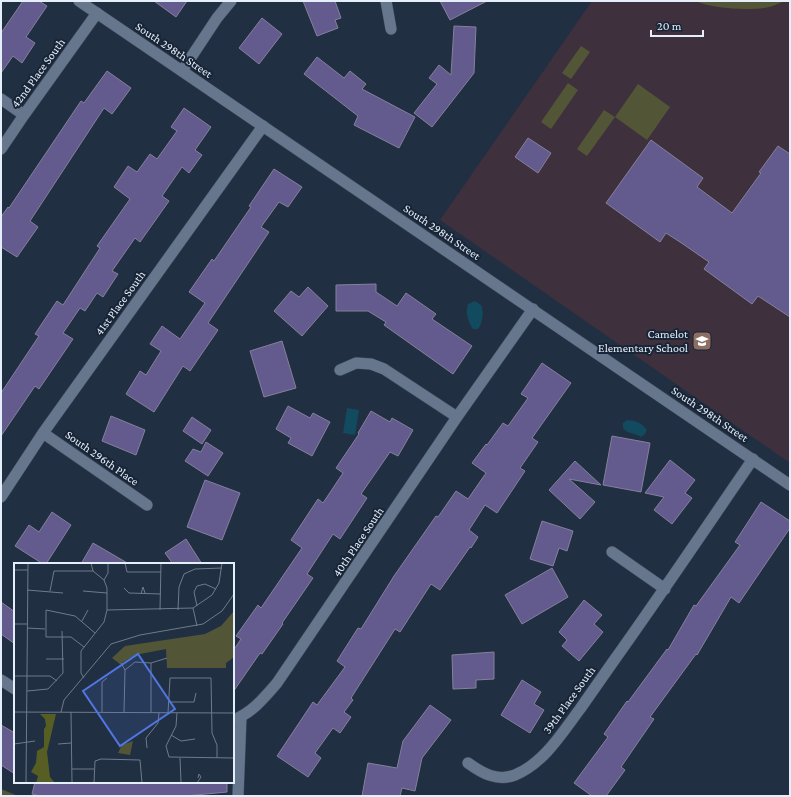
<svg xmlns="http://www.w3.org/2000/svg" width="791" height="797" viewBox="0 0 791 797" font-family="'Crimson Pro',serif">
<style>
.education{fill:#3f303d}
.green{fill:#525636}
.water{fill:#124a5f}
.building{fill:#635a8e;stroke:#84819b}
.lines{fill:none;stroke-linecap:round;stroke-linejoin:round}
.minor-casing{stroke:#3f4a5b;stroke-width:12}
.tertiary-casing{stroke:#3f4a5b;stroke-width:12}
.minor{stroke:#66768c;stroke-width:11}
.tertiary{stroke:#66768c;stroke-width:11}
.labels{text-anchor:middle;stroke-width:4;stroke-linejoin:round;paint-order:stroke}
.street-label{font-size:12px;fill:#e5eefb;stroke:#182537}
.poi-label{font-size:12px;fill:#e5eefb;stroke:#182537;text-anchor:end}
.inset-road{fill:none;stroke:#6f7b8c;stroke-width:1}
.view{fill:#4f76e1;fill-opacity:0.15;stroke:#4f76e1;stroke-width:2}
.inset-edge{fill:none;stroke:#e5eefb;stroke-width:2}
</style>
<rect width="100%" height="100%" fill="#212f42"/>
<path class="education" d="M592 1H790V463L440 220Z"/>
<path class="green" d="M695 1H784C779 3 774 6 769 7 751 11 713 9 695 1Z
M581 46 590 52 571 79 562 73Z
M568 83 578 90 551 129 541 122Z
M638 84 670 107 647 140 615 117 587 156 577 149 604 110 615 117Z
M1 789 18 796H1Z"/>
<path class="water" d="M475 301 481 305C484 312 483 323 478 329H473C468 322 465 312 468 304Z
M347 408 359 410 355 435 343 433Z
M627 420C636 421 641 422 647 430L645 434 641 437C633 432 629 435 623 428V423Z"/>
<path class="building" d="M23 1H39L47 6 26 37 35 43 22 63 13 56 1 73V33Z
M154 1H187L176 17Z
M303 1H335L341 18 335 20 338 28 317 36Z
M440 1H487L450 20Z
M262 18 282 34 259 64 239 48Z
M454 26 476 27 474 73 432 127 414 113 437 84 429 78 439 65 451 75Z
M317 57 344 78 350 71 366 84 362 89 415 117 399 148 354 125 358 116 304 74Z
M107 71 131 88 112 114 104 108 30 221 38 227 17 257 1 247V217L8 207 9 208 81 101 84 103Z
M184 108 211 127 195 150 202 155 189 173 182 167 162 196 169 201 140 242 135 238 112 271 118 274 103 297 97 293 85 311 80 308 63 333 73 339 39 389 35 386 1 436V393L39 336 35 334 57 301 63 305 100 248 97 246 130 199 114 187 128 166 137 172 150 154 157 159 177 131 171 127Z
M528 138 551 153 538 173 515 157Z
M651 140 703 178 697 187 732 213 761 173 759 172 778 146 790 154V317L758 296 752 304 704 269 709 262 683 244 666 233 660 242 606 203Z
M274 169 302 187 288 207 279 202 261 227 269 232 208 323 218 330 190 371 183 366 154 412 126 394 140 371 146 375 161 351 150 344 162 326 180 339 205 303 189 292 212 259 214 261 251 207 249 206Z
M376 284V292L397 306 406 293 436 314 432 319 472 346 453 374 384 325 386 322 368 311H336V285Z
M308 287 328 306 302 336 274 311 291 291 299 297Z
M282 341 296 388 264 397 250 351Z
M542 363 571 383 532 438 538 442 520 468 525 471 497 513 485 505 469 530 478 537 471 548 470 547 440 590 431 584 400 632 395 629 351 698 353 700 344 712 351 717 340 733 333 728 315 753 321 758 308 777 277 756 313 702 317 705 345 667 337 661 358 628 361 629 394 576 436 516 438 517 456 491 468 499 486 473 472 463 486 444 487 445 503 423 508 426 528 398 521 394Z
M288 406 310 418 313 413 330 422 312 456 288 443 291 438 276 429Z
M371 411 390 422 392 418 413 430 398 456 390 452 361 494 367 498 340 539 333 534 307 574 313 578 282 623 283 624 262 654 260 653 233 692V651L241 639 236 636 258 605 261 608 302 548 291 540 318 499 323 503 343 473 336 468 359 434 358 433Z
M111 416 145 430 136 455 102 441Z
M192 417 211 430 202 444 183 431Z
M612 436 650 443 641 492 603 485Z
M206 442 223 453 208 476 185 461 193 449 201 452Z
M670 460 695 480 685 493 692 498 672 524 654 510 664 497 645 493Z
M575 461 601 485 569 479 595 502 580 519 549 490Z
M205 480 240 493 222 540 187 527Z
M761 502 790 521V528L739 603 731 597 697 655 696 654 650 717 654 719 621 767 625 770 606 796H592L574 783 608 737 604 734 627 701 628 702 667 649 668 650 694 605 696 606 740 545 735 542Z
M52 512 71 525 46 564H43L15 546 29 525 39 532Z
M542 521 573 531 567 551 559 548 553 566 530 559Z
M186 539 202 564H173L165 553Z
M93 543 129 564H81Z
M552 568 568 597 522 624 505 595Z
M584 600 602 615 594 624 603 632 579 661 562 646 567 640 559 632Z
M1 602 15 612V644L1 634Z
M494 652V679L476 680V688L453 689 452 655Z
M522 680 541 692 534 704 544 710 530 733 501 715Z
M430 705 451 720 422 758 415 791 402 788 400 796H362L368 763 397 768 403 741Z
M1 725 15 733V774L1 765Z
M35 782H227V792L185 796H40L32 794Z"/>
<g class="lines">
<defs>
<path id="minor" d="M386 1 391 29
M182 71 217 18 231 1
M1 99 24 115
M1 149 24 115 97 13
M340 370 356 363 371 364 384 369 457 417
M43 433 147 505
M1 497 43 433 263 126
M612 552 665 589
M1 680 15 689
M233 720C252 713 264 698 277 683L457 417 533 309
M468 763C482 773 497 782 515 775 544 763 562 733 580 709 592 692 603 676 615 659 662 593 707 526 753 459
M238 796 241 717"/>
<path id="tertiary" d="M79 1 790 485"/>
</defs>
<use href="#minor" class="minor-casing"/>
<use href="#tertiary" class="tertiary-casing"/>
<use href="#minor" class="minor"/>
<use href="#tertiary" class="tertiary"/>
</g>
<defs>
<symbol id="school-square" viewBox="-11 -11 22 22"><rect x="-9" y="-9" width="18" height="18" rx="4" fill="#8d6e63" stroke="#182537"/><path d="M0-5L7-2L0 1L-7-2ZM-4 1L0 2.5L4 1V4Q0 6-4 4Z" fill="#fff"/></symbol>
</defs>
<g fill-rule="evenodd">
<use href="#school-square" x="691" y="330" width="22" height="22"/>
</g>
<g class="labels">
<g class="street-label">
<text transform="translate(174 50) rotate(34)" y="4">South 298th Street</text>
<text transform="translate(38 73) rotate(-54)" y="4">42nd Place South</text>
<text transform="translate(442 232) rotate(34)" y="4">South 298th Street</text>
<text transform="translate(120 303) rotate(-54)" y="4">41st Place South</text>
<text transform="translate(710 414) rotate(34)" y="4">South 298th Street</text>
<text transform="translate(102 458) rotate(35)" y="4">South 296th Place</text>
<text transform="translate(358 542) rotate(-56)" y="4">40th Place South</text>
<text transform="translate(569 700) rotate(-54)" y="4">39th Place South</text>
</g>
<g class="poi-label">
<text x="688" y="338">Camelot<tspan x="688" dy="14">Elementary School</tspan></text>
</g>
</g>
<g transform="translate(14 563)">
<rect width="220" height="220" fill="#212f42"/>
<path d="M220 48V94L212 100V105H153L152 86 121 92 106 101 98 95 111 83 191 71 207 63ZM119 178 116 192 104 190 108 182Z" fill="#525636"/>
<path d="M26 151H42L33 189 36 214 41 220H22L24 213 17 209 22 200 23 188 30 184V166L32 163 31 156Z" fill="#575e23"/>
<path class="inset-road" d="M77 0 79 8 90 17M111 0 113 9H147M0 7H14M110 25 115 30 147 31M13 27 49 30M36 28 40 8H79M69 28 93 30M127 31 129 24 131 30M183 43 180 29 183 23 191 21 202 26M179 45 183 63M93 47 179 45 198 32 205 20 208 0M146 47 147 0M164 47 165 24 170 11 181 6 208 5M68 58 74 47M0 61H13M13 65 31 66M70 84 57 74H32V47L61 53 81 70M32 96H50M107 100 111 107 110 149M137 100V150M111 107 121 99 137 100 153 95M0 113H36L43 118M70 115 67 110V88L90 59 93 47V25L90 17 94 10V0M13 128 34 126 49 110 48 68M155 139H180L182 130M220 140V180M0 149 220 150M47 149 50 137 97 81 126 72 189 61 208 48 220 31M57 149 58 220M88 149V119L93 115M154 150 156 115H197L198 170 203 182V195M163 150 162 163 152 183 155 194 220 195M157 172 167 178 181 176M0 181 21 178M44 181 57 180M133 185 132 175 144 160 145 150M166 195 167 219M58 206H80M12 220 14 0M80 220 81 198 87 196 126 197 128 220M156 220H173M183 220 187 214 185 211 184 215"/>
<path class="view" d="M124 91 161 146 106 183 69 128Z"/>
<rect width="220" height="220" class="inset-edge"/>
</g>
<rect width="791" height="797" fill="none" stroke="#e5eefb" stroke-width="4"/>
<path d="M651 30v6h52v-6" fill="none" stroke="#e5eefb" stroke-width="2"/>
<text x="657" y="30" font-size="12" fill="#e5eefb" stroke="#182537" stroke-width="3" paint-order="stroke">20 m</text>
</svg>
